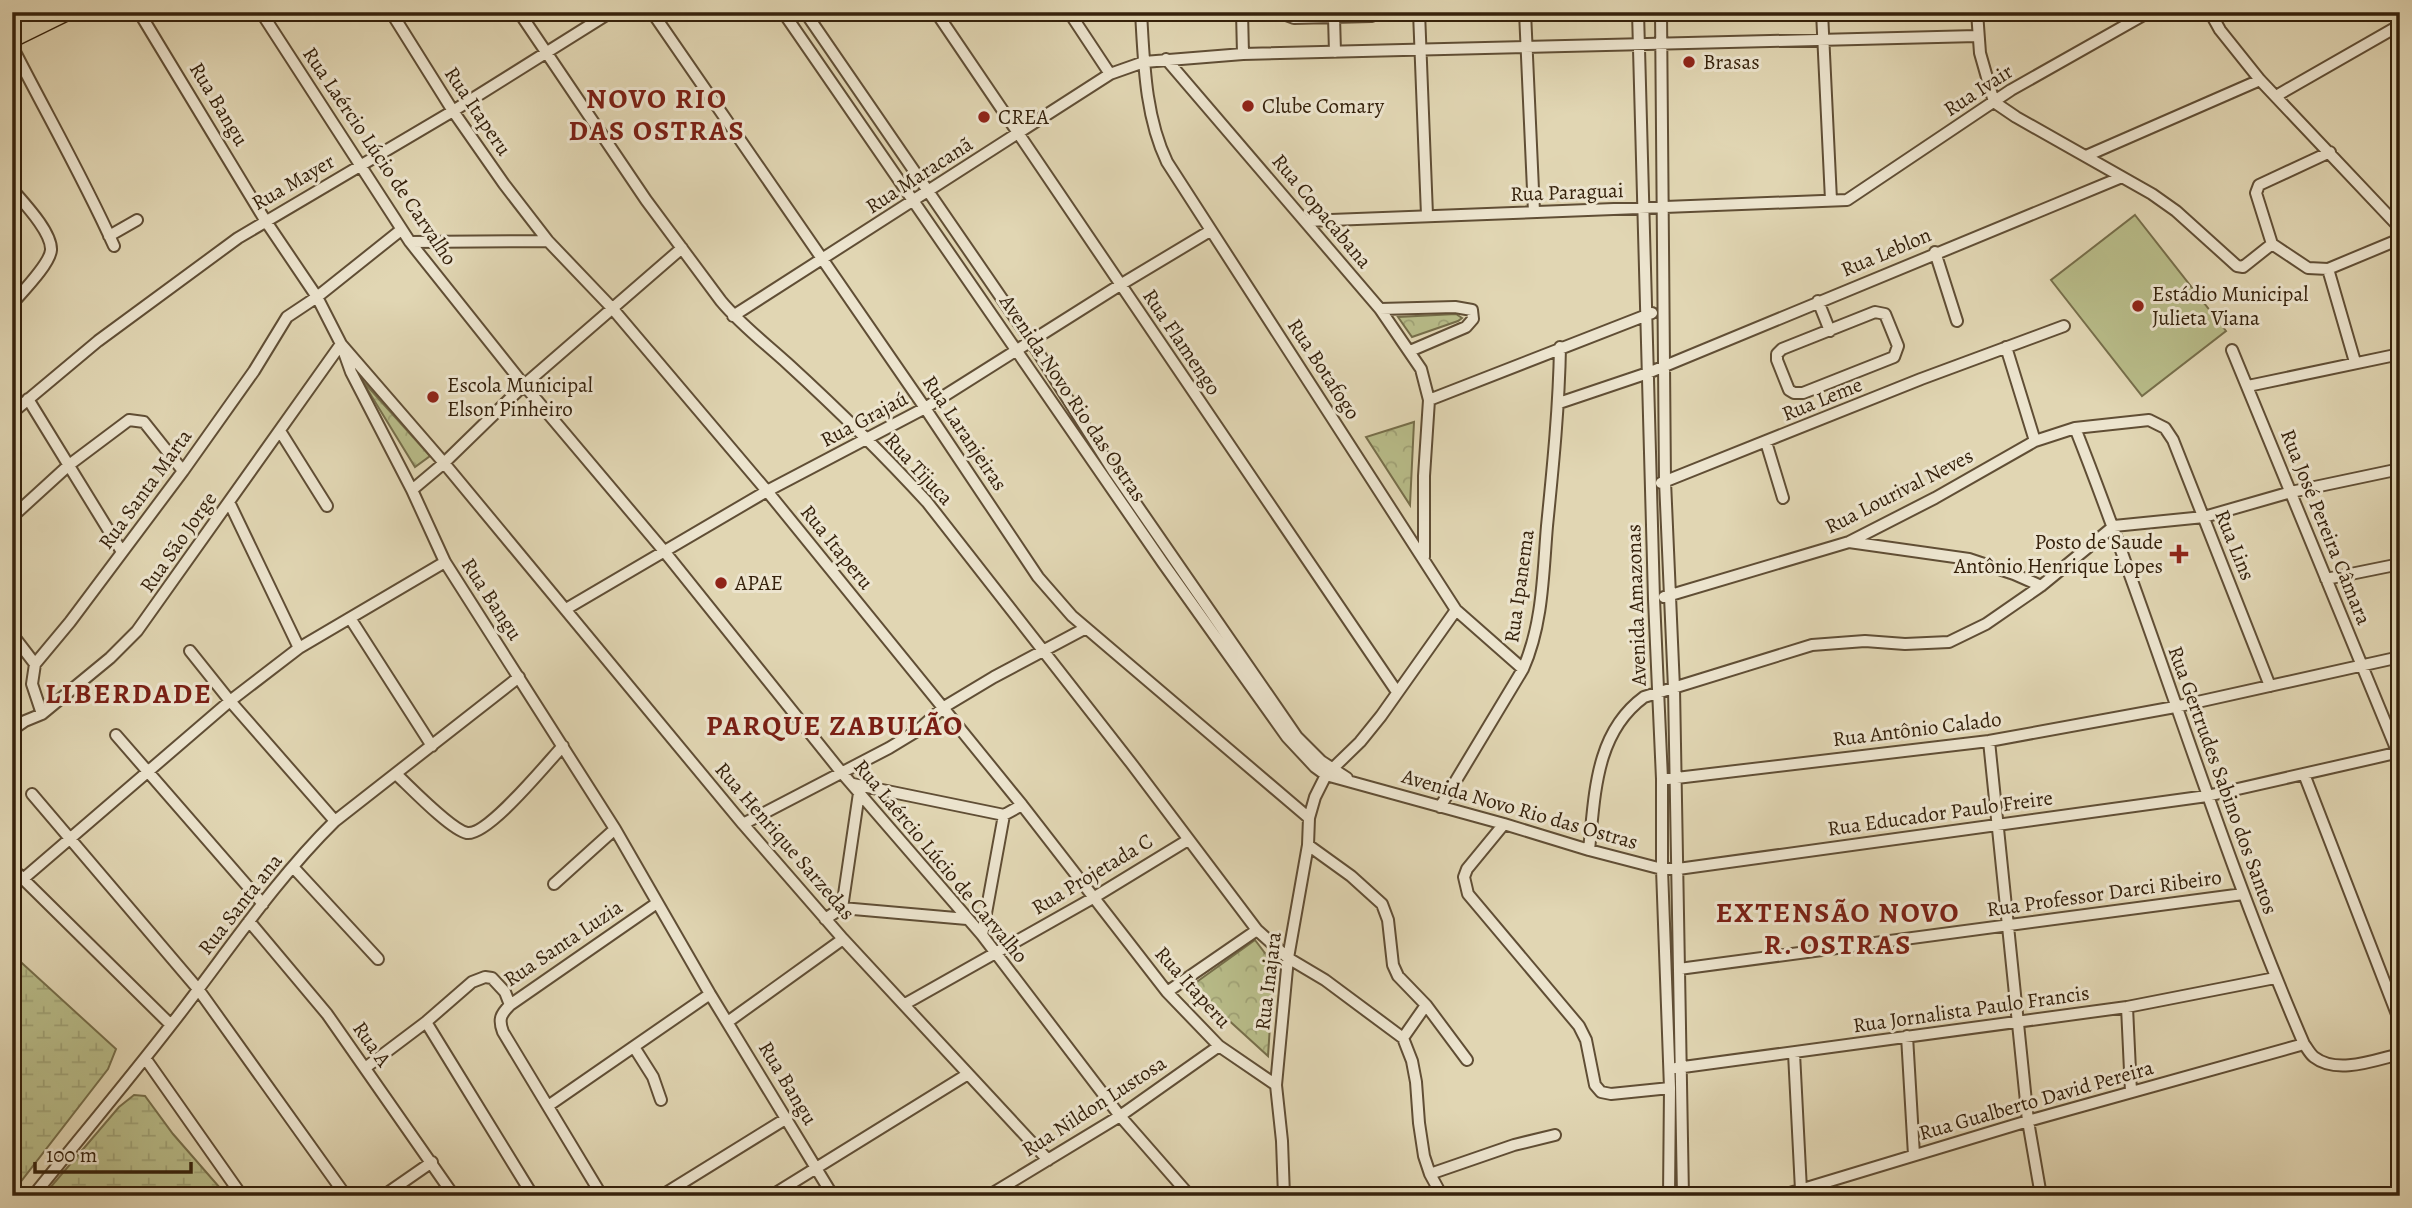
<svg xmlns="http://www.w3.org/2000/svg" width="2412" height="1208" font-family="Alegreya,serif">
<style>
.wetland{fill:url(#wetland-marsh);stroke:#766e4a;stroke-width:2}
.park{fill:url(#park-crowns);stroke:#766e4a;stroke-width:2}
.pitch{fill:#b8bc89;stroke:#766e4a;stroke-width:2}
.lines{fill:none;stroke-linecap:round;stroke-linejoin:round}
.minor-casing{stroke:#604e35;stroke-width:14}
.highway-casing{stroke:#35210b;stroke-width:19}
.minor{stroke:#ece4ce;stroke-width:10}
.highway{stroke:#e1d6b3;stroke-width:16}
.poi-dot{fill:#8f2418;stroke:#ece4ce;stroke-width:2.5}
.labels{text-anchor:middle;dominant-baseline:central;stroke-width:6;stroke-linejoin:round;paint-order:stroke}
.poi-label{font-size:21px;fill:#35210b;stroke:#ece4ce;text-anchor:start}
.street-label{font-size:21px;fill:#35210b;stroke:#ece4ce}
.district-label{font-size:28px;font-weight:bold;letter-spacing:2px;fill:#7a1f14;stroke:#ece4ce}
</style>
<defs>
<pattern id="wetland-marsh" width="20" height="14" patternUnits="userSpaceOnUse" patternTransform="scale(1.75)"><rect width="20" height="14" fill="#b8bc89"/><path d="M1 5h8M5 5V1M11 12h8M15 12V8" fill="none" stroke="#9fa175"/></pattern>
<pattern id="park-crowns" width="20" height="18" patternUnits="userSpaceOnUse" patternTransform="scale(1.75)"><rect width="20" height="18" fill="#b8bc89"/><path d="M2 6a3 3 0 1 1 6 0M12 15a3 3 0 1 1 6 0" fill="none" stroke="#9fa175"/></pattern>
</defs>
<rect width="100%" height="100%" fill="#e1d6b3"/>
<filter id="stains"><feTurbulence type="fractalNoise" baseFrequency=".00286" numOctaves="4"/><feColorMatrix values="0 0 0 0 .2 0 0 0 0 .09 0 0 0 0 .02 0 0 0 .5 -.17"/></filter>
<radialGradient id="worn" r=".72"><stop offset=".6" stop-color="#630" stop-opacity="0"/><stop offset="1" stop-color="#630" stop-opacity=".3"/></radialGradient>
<path class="wetland" d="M12 954 116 1049 108 1069 12 1193Z
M134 1095 145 1096 173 1134 227 1196H43L119 1107Z"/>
<path class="park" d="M1456 314 1462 318 1458 321 1412 337 1398 317Z
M361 379 430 456 415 467Z
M1414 422 1410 505 1366 437Z
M1255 940 1274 965 1268 1056 1191 986Z"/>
<path class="pitch" d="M2135 215 2226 331 2142 396 2051 280Z"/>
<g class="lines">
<g class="minor-casing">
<path id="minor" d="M139 12 265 220 317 297 341 344 351 372 412 490 445 562 615 829 710 994 833 1196
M261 12 410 242 524 385 664 551 842 773 982 935 1120 1116 1190 1196
M391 12 453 111 504 184 548 241 612 308 767 491 1022 805 1167 992 1219 1046 1276 1085
M519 12 646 200 721 301C741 325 765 343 788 364 836 408 883 454 927 502L1131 763 1257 930 1288 958 1325 980 1403 1038 1412 1061 1416 1082 1419 1123 1424 1156 1430 1174 1442 1196
M652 12 925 408 1038 577 1072 616 1309 818
M783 12 1163 563 1287 737 1315 767 1326 775 1504 824 1589 850 1662 869H1678L2207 796 2400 752
M805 12 1031 341 1114 472 1297 737 1321 761 1347 778
M936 12 1397 692
M1069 12 1110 74
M1141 12C1144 63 1145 116 1167 162L1456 610 1523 669
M1242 12 1243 54
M1278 12 1294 18 1371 16 1383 12
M1419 12 1427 215
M1525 12 1534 212
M1638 12 1654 599 1662 779V869L1670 1088 1669 1196
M1661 12 1665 481 1674 688 1683 1196
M1822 12 1831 200
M1977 12 1980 53 1994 102 2016 117 2152 194 2176 211 2237 266 2243 267 2272 244
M2210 12 2220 30 2260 80 2400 228
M1334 17 1335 52
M12 46C46 113 83 177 114 246
M1166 59 1380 309 1421 369 1429 400 1424 476V557
M2276 96 2400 25
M2330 152 2259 185 2256 193 2272 244 2308 268 2328 269 2355 362
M2086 156 2260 80
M12 189C23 202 52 232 51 250 50 264 22 292 12 304
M1305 221 1847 200 2011 90 2149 12
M109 236 137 220
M410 242 548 241
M1935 252 1957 321
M2328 269 2400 239
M1818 301 1830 331
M1380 309 1455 307 1472 310 1473 319 1466 327 1410 351
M1875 312 1885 314 1898 346 1894 357 1803 393H1794L1789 390 1777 360V354L1782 349Z
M733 316 1110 74 1144 62 1243 54 1977 36
M2006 347 2035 441
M2232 350 2400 758
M2248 386 2400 354
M28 399 122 552
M1429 400 1652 313
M1559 403 1648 373 2122 177
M12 413 98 341 238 238 453 111 611 12
M2075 428C2156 632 2217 843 2304 1044 2307 1048 2310 1054 2314 1057 2337 1075 2375 1060 2400 1054
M280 431 327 506
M1766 442 1783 498
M1661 483 1921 379 2064 326
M412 490 444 463 524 385 682 248
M229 502 299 648
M12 517 69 465 129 420 144 422 183 471
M1849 542 1969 559 2014 574 2041 586
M2326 579 2400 564
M1664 597 1849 542 1935 498 2035 441 2075 428 2149 420 2165 428 2173 440 2270 686
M566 609 767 491 925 408 1120 285 1210 231
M350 618 432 746
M12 634 35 664
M190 651 230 701 335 821
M42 714 32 684 35 664 70 622 183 471 254 371 287 317 317 297 401 230
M12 730 25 721 42 714 110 658 137 631 341 344 444 463 743 824 843 939 1048 1160
M116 735 263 904
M1989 741 2028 1121 2040 1190
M396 774C410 787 451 830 467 833 488 836 547 763 563 746
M2304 774 2400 1022
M1668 779 1989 741 2175 707 2400 657
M853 784 1004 815 1022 805
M32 794 198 989 346 1196
M1440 807 1523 669C1543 624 1543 573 1547 526 1553 466 1559 407 1560 347
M743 824 889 748 917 731 944 707 994 677 1086 628
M1504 824 1467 869 1464 877 1468 894 1579 1026 1586 1040 1595 1085 1601 1092 1611 1094 1670 1088
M1308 845 1351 876 1382 904 1388 920 1393 965 1398 976 1426 1005 1467 1060
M1589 850C1595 794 1595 733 1644 697L1812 645 1865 641 1905 644 1949 642 1986 624 2041 586 2114 526 2204 517 2291 492 2400 469
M293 867 378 959
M12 868 171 1025
M23 879 230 701 299 648 445 562
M554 884 615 829
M842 908 859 793
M825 919 842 908 967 919
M249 921 327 1014 454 1196
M982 935 1004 815
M1679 969 2243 894
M1167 992 1257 930
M905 1004 1093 898 1188 840
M510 1005C501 1014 498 1019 503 1032L602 1196
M2127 1007 2131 1092
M729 1021 843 939
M426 1022 533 1196
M1907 1036 1914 1155
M1403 1038 1426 1005
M634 1047 653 1077 661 1100
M1794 1053 1801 1190 1804 1196
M145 1058 242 1196
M365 1068 426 1022 472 982 485 977 492 978 505 992 510 1005 657 903
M1676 1068 2127 1007 2275 978
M548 1106 710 994
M1430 1174 1514 1145 1555 1135
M33 1196C79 1139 126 1083 171 1025 225 956 273 882 335 821L519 677
M383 1196 432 1162
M661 1196 787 1118
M771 1196 968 1074
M988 1196 1120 1116 1219 1046
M1284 1196 1282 1141 1276 1085 1288 958 1308 845 1309 818 1315 797 1326 775 1360 742 1381 716 1456 610
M1780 1196 2028 1121 2304 1044
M2025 1196 2040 1190 2041 1196"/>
</g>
<g class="highway-casing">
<path id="highway" d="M12 25 38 12
M12 39 67 12"/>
</g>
<use href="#minor" class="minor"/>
<use href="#highway" class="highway"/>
</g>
<g class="poi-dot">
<circle cx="1689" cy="62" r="7"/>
<circle cx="1248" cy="106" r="7"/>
<circle cx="984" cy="117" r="7"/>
<circle cx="2138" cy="306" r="7"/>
<circle cx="433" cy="397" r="7"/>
<path d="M2175.5 543.5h7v7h7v7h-7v7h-7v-7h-7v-7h7z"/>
<circle cx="721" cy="583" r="7"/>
</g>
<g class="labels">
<g class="poi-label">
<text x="1703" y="62">Brasas</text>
<text x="1262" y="106">Clube Comary</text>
<text x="998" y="117">CREA</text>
<text x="2152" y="294">Estádio Municipal<tspan x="2152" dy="24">Julieta Viana</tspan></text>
<text x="447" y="385">Escola Municipal<tspan x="447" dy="24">Elson Pinheiro</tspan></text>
<text x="2163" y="542" text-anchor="end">Posto de Saude<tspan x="2163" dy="24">Antônio Henrique Lopes</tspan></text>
<text x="735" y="583">APAE</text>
</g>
<g class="street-label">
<text transform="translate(1978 90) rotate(-33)">Rua Ivair</text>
<text transform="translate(219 104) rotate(59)">Rua Bangu</text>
<text transform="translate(478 111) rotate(56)">Rua Itaperu</text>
<text transform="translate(380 156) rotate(56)">Rua Laércio Lúcio de Carvalho</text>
<text transform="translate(919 175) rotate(-33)">Rua Maracanã</text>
<text transform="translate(293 182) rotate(-30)">Rua Mayer</text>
<text transform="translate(1567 192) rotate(-2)">Rua Paraguai</text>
<text transform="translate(1322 211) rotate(50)">Rua Copacabana</text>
<text transform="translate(1886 252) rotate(-23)">Rua Leblon</text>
<text transform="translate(1182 342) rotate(56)">Rua Flamengo</text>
<text transform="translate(1324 369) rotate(57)">Rua Botafogo</text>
<text transform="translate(1073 398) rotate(56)">Avenida Novo Rio das Ostras</text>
<text transform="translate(1822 399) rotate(-22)">Rua Leme</text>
<text transform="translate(864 419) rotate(-28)">Rua Grajaú</text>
<text transform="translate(965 433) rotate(56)">Rua Laranjeiras</text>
<text transform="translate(919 469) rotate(47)">Rua Tijuca</text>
<text transform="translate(145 489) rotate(-54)">Rua Santa Marta</text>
<text transform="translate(1899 491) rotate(-27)">Rua Lourival Neves</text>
<text transform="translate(2326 527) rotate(68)">Rua José Pereira Câmara</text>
<text transform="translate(178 542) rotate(-55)">Rua São Jorge</text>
<text transform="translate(2235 545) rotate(68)">Rua Lins</text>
<text transform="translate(837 547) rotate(51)">Rua Itaperu</text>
<text transform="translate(1519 586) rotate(-82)">Rua Ipanema</text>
<text transform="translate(492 599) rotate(57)">Rua Bangu</text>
<text transform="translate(1636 605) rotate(-92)">Avenida Amazonas</text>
<text transform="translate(1917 729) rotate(-7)">Rua Antônio Calado</text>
<text transform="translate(2223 780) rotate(70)">Rua Gertrudes Sabino dos Santos</text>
<text transform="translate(1520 809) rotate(16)">Avenida Novo Rio das Ostras</text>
<text transform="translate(1940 813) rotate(-8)">Rua Educador Paulo Freire</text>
<text transform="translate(785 841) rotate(49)">Rua Henrique Sarzedas</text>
<text transform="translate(941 861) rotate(50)">Rua Laércio Lúcio de Carvalho</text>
<text transform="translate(1092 874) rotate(-31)">Rua Projetada C</text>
<text transform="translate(2104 893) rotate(-8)">Rua Professor Darci Ribeiro</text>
<text transform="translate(240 904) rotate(-52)">Rua Santa ana</text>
<text transform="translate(563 943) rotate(-34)">Rua Santa Luzia</text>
<text transform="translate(1268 981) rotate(-83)">Rua Inajara</text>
<text transform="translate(1193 987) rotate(48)">Rua Itaperu</text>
<text transform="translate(1971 1009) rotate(-8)">Rua Jornalista Paulo Francis</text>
<text transform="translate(372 1044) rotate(55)">Rua A</text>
<text transform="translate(788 1083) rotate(59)">Rua Bangu</text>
<text transform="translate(2036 1100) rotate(-16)">Rua Gualberto David Pereira</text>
<text transform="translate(1094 1106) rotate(-33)">Rua Nildon Lustosa</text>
</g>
<g class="district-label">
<text x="657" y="99">NOVO RIO<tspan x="657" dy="32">DAS OSTRAS</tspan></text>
<text x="129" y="694">LIBERDADE</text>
<text x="835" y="726">PARQUE ZABULÃO</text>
<text x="1838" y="913">EXTENSÃO NOVO<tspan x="1838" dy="32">R. OSTRAS</tspan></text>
</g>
</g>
<rect width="2412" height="1208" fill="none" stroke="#e1d6b3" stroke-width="42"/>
<rect x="14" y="14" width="2384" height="1180" fill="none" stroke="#35210b" stroke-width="3.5"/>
<rect x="21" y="21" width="2370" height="1166" fill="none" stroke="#35210b" stroke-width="2"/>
<path d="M35 1162v10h156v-10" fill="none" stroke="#35210b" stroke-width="3.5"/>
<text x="46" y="1162" font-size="21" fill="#35210b" stroke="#ece4ce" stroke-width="5" paint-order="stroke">100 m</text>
<rect width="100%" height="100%" filter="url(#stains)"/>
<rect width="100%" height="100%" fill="url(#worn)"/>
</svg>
